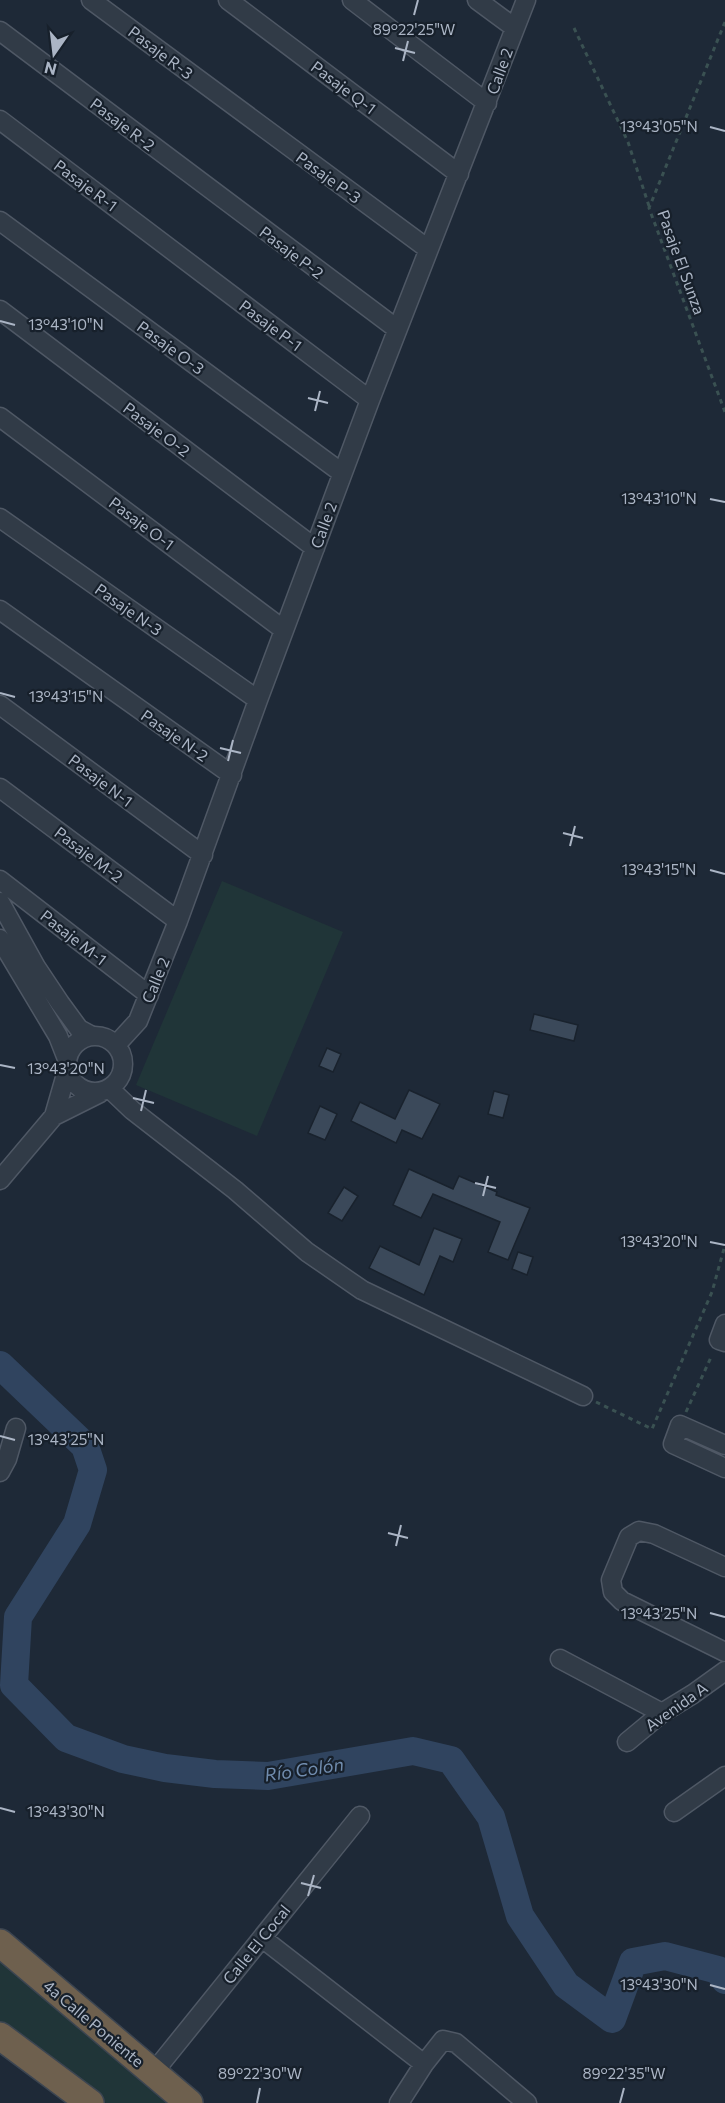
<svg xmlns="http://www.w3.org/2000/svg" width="725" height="2103" font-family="Commissioner,sans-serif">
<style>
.green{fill:#203538}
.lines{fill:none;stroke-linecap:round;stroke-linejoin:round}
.river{stroke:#30445f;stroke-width:28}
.building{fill:#3b495a;stroke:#19222d;stroke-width:1.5}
.minor-casing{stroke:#4f5865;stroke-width:21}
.highway-casing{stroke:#3c4551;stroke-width:30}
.path{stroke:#3a5152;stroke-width:3;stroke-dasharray:4.5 4.5;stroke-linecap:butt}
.minor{stroke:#313b47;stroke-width:18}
.highway{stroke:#6e604e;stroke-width:27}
.ticks{fill:none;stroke:#abb5c5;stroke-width:2}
.labels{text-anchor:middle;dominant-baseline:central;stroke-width:4.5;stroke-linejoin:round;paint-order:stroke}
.street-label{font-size:16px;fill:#abb5c5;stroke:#17202b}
.water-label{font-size:18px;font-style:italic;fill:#718daf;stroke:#17202b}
.ticks-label{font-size:15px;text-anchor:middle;fill:#abb5c5;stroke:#17202b;stroke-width:4.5;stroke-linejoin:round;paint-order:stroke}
</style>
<rect width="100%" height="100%" fill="#1e2937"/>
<path class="green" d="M222 881 343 932 257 1136 136 1085Z
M0 1961 166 2103H106L0 2024Z"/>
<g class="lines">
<path class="river" d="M0 1365 85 1446 93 1470 77 1524 18 1617 14 1685 66 1738 123 1759 165 1768 215 1774 268 1776 413 1751 451 1760 491 1817 520 1916 566 1985 612 2019 633 1962 665 1956 718 1970 725 1980"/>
</g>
<path class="building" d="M534 1014 578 1025 574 1041 530 1030Z
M327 1048 341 1054 333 1072 319 1066Z
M409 1090 440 1104 422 1139 402 1130 396 1143 351 1121 360 1102 395 1119Z
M494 1091 509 1095 503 1118 488 1114Z
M320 1106 337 1114 325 1140 308 1133Z
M409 1169 453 1189 459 1176 497 1192 496 1195 530 1208 508 1260 488 1252 500 1222 433 1194 421 1218 393 1205Z
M344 1187 358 1196 342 1221 328 1213Z
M434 1228 462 1239 453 1262 440 1256 424 1295 369 1268 380 1246 419 1265Z
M518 1252 533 1257 527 1275 512 1269Z"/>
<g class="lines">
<g class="minor-casing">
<path id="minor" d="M91 0 428 249
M228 0 459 174
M352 0 487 103
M477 0 515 28
M0 31 397 329
M0 120 370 400
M0 221 342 473
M0 310 315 548
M0 417 284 630
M0 518 258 700
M0 610 232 775
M0 705 203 855
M0 788 178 921
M0 880 149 995
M0 902 36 967 60 1003 79 1029 92 1036
M0 939 58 1036 67 1059
M67 1064a28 28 0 1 1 56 0a28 28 0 1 1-56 0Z
M116 1045 138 1021 178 921 258 700 370 400 526 0
M110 1089 132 1110 235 1190 307 1252 362 1290 583 1396
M54 1116 67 1071
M0 1180 54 1116 100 1093
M725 1324 719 1340 725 1342
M725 1445 680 1425 673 1444 725 1468
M0 1472 7 1459 16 1428
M725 1567 654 1534 639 1531 629 1537 611 1580 613 1592 622 1601 725 1652
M560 1659 662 1713
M627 1742 662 1713 693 1694 725 1671
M674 1812 725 1776
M262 1938 424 2064
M153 2073 360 1816
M399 2103 424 2064 443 2040 456 2043 527 2103"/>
</g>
<g class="highway-casing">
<path id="highway" d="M0 1943 189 2103
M0 2036 90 2103"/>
</g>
<path class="path" d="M725 22 649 208 725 412
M574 28 628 142 649 206
M596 1402 652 1429 712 1292 725 1245
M686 1412 712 1355"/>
<use href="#minor" class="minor"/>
<use href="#highway" class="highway"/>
</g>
<path class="ticks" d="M414 15 418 0M395 48 415 53M403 61 408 41M710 127 725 131M0 321 15 325M308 398 328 403M315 411 320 391M710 499 725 502M0 693 15 697M220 748 241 753M228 761 233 740M563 833 583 838M570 846 575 826M710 870 725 874M0 1065 15 1068M133 1098 154 1103M141 1111 146 1090M475 1183 496 1188M483 1196 488 1176M710 1242 725 1245M0 1436 15 1440M388 1533 408 1538M396 1546 401 1525M710 1613 725 1617M0 1808 15 1812M301 1883 321 1888M308 1896 314 1875M710 1985 725 1989M257 2103 260 2088M620 2103 624 2088"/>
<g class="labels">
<g class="street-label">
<text transform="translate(161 52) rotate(37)">Pasaje R-3</text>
<text transform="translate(499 71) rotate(-70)">Calle 2</text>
<text transform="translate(344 87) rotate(37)">Pasaje Q-1</text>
<text transform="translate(123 124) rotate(37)">Pasaje R-2</text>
<text transform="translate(329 177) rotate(36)">Pasaje P-3</text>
<text transform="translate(86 185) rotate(37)">Pasaje R-1</text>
<text transform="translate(292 252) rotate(37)">Pasaje P-2</text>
<text transform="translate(682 262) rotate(70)">Pasaje El Sunza</text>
<text transform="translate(271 325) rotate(37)">Pasaje P-1</text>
<text transform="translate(171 347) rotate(36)">Pasaje O-3</text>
<text transform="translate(157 429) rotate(37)">Pasaje O-2</text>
<text transform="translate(142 523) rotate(37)">Pasaje O-1</text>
<text transform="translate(323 525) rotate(-70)">Calle 2</text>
<text transform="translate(129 609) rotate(35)">Pasaje N-3</text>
<text transform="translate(175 735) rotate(35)">Pasaje N-2</text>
<text transform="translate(101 780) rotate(37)">Pasaje N-1</text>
<text transform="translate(89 854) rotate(37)">Pasaje M-2</text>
<text transform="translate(74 937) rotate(38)">Pasaje M-1</text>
<text transform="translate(155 980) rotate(-68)">Calle 2</text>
<text transform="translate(676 1706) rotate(-35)">Avenida A</text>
<text transform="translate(256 1944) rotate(-51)">Calle El Cocal</text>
<text transform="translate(94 2023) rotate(40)">4a Calle Poniente</text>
</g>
<g class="water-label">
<text transform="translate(304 1769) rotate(-8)">Río Colón</text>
</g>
</g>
<g class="ticks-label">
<text x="414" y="35">89°22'25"W</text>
<text x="659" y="132">13°43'05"N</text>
<text x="66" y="330">13°43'10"N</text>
<text x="659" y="504">13°43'10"N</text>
<text x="66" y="702">13°43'15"N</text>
<text x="659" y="875">13°43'15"N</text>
<text x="66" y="1074">13°43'20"N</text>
<text x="659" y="1247">13°43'20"N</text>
<text x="66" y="1445">13°43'25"N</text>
<text x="659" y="1619">13°43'25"N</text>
<text x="66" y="1817">13°43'30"N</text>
<text x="659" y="1990">13°43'30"N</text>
<text x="260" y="2079">89°22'30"W</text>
<text x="624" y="2079">89°22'35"W</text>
</g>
<g transform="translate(54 54) rotate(194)" stroke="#17202b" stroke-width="4.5" paint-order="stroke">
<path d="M0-4.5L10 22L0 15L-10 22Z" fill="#abb5c5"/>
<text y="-9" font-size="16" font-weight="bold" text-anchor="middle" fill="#abb5c5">N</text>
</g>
</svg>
